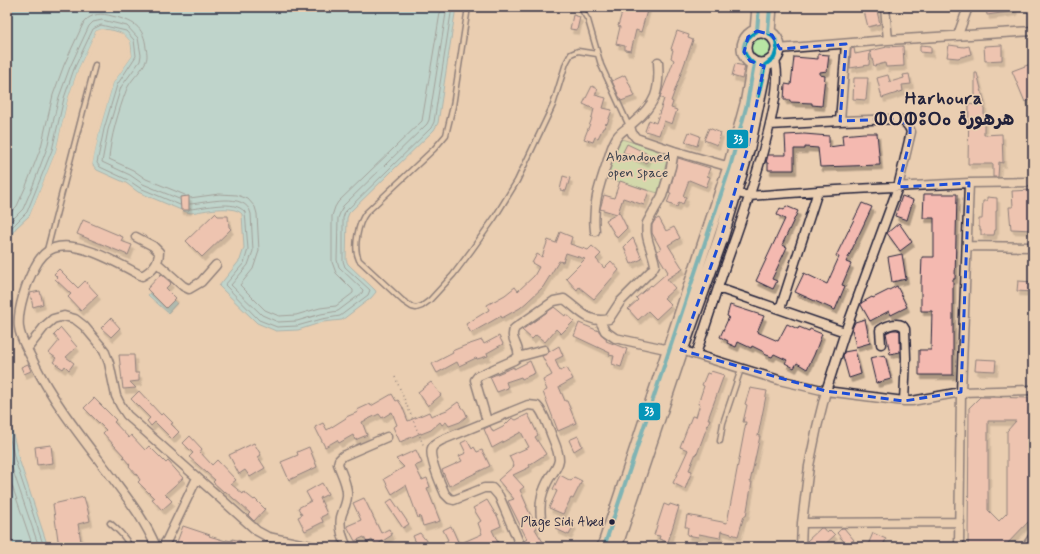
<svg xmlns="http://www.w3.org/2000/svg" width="1040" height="554" font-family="Mynerve,'Playpen Sans Arabic','Noto Sans Tifinagh',sans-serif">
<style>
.green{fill:#b8e5a4;stroke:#6d8470}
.water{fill:#8ddceb;stroke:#6292a5}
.pier{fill:#eaceb1}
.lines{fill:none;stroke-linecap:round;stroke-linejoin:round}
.shore{stroke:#4d6c81;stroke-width:1}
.building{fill:#f4b9b0;stroke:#22223b;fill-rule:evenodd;filter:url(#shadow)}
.service-casing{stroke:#22223b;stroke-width:7}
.minor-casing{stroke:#22223b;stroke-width:11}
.primary-casing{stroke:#22223b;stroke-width:16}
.path{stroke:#22223b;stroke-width:1.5;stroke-dasharray:1 3;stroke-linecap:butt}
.service{stroke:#eaceb1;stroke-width:4}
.minor{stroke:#eaceb1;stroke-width:8}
.primary{stroke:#eaceb1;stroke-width:13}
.bus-1-casing{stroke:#eaceb1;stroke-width:7}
.bus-1{stroke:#0595b8;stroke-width:4}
.marked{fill:none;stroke:#1d4ed8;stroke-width:3;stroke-dasharray:8 5;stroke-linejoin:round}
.bus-dot{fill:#22223b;stroke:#eaceb1;stroke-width:1.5}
.labels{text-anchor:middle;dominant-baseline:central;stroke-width:3.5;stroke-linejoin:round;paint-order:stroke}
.bus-label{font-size:13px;fill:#22223b;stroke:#eaceb1;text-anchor:end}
.park-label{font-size:14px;fill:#383f4b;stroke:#eaceb1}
.district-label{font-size:18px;font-weight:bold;letter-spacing:1px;fill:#22223b;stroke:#eaceb1}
.line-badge{stroke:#eaceb1;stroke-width:1.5}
.badge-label{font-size:11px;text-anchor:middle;font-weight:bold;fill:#fff}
</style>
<defs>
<filter id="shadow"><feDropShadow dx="2.5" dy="4.5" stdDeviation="0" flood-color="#0004"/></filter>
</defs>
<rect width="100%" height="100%" fill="#eaceb1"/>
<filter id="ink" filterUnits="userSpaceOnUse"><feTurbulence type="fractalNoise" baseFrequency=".025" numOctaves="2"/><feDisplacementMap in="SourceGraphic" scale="8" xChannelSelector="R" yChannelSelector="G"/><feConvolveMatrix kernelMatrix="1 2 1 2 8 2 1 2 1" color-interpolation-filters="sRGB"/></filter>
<g filter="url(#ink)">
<path class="green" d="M748 49a12 12 0 1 1 24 0a12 12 0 1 1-24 0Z
M618 138 669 153 658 193 606 178Z"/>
<path class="water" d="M7 7H456L438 123 434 130 349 213 347 218 346 260 348 264 375 290 376 292 371 298 342 320 323 322 298 330 276 331 257 323 219 286 240 260 244 248 242 214C233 204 203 211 191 213L186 212 138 192 126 183 97 170 92 164 100 128 113 83 132 56C131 51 132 44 129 40 123 31 106 27 96 31L78 70 68 99 56 151 30 215 16 228 7 241Z
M157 285 177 303 168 313 148 295Z
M7 410 19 459 48 547H7Z"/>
<path class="pier" d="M102 29 123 34 130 41 132 56 113 83 100 128 92 166 90 163 98 128 111 82 130 56 128 42 122 36 102 31 98 32 80 71 70 100 58 152 31 217 30 215 56 151 68 99 78 70 96 31Z"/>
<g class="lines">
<path class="shore" d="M190 198 219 194 237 195 248 199 255 207 257 214 259 251 253 269 240 285 265 310 279 316 296 315 320 308 336 306 353 293V290L336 273 332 262V216L335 207 338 202 422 121 441 7
M190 204C206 203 246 191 251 214L253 251 248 265 231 285 262 315 278 322 297 321 321 314 338 311 362 293 363 290 339 267 337 260 338 218 343 206 427 124 429 120 447 7
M190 209C205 208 234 199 245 212L248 249 244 263 225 285 259 320 277 327 297 326 322 319 340 316 368 295 370 290 345 267 343 261V218L345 212 431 128 434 122 452 7
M7 216 17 206 26 186 41 147 53 95 64 65 84 22C92 13 102 13 112 16 133 21 144 26 146 48 147 53 148 58 145 63 140 73 130 80 126 91 119 110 110 139 109 159L133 170 146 179 185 195
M7 225 23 209 32 188 47 148 59 97 70 67 89 26 93 22 102 20 127 26 138 38 141 55 140 61 121 87 108 130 102 162 130 175 143 184 179 199
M7 234 13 226 27 212 52 150 64 98 74 69 93 29 101 25 126 31 134 40 136 56 117 85 104 129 97 163 100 167 128 180 140 188 180 205
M7 427 15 460 44 547
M7 448 10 462 39 547
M7 471 33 547"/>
</g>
<path class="building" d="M629 7H648L641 32 636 30 631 51 625 50V46L616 44 620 27 618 26 623 9 628 10Z
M863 7H876L880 24 868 27Z
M986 7H1014L1015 11 987 15Z
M573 15 580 17 577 30 570 29Z
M677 31 689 35 688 38 693 40 671 101 673 102 671 108 677 110 672 124 664 121 659 135 645 131 649 120 656 123 664 99 660 97 674 60 671 58 673 50 671 49Z
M920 45 931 46V53L920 52Z
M949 45 964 47 969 46 971 54 958 58 947 57Z
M1002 45V60L985 61 984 46Z
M903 46 904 66 886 67 885 63 874 66 870 51 887 47Z
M854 48 855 54 870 51 869 65 850 68 851 49Z
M818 54 829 55 827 71 820 72V75L825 76 822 106 812 105V103L790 102V100H784L785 84 791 85 794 57 818 59Z
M1033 63V99L1025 102 1012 71Z
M735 64 745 66 742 79 732 76Z
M975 73H977L984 101V135L1002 134 1003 163 999 162 998 177H993V164H968L969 104 975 105Z
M909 74 911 84 902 85 903 91 882 98 877 78 888 75 890 82 904 78 903 75Z
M625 75 635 96 621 101 612 81Z
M854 78H868L866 100 853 99Z
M592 86 598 89 595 95 606 98 603 108 612 110 607 124 606 123 604 128H603L598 138 595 137 593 142 584 139 591 121 594 109 583 104Z
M709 128 721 133 717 145 704 140Z
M689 132 700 136 697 146 685 142Z
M864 133H877L880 165 820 167 818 148 805 147V149H794V170H768V163H766L768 155H786L785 135 804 134 829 136V147L843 145 842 135Z
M627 144 650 155 646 163 623 152Z
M678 158 710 168 707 176 710 177 706 187 689 180 683 196 686 197 683 204 679 202 677 207 667 203 671 193H669Z
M563 176 570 178 566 191 560 190Z
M620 181 649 191 644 205 623 198 618 213 619 212 627 228 617 238 606 220 617 214 600 209 604 195 614 198Z
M1032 190V192H1033V230L1011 229 1009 207H1013L1012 191Z
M924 194H957L955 279H953V375H919V350H931L932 311H921V283L922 257H934V218H923Z
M189 196V210H181L180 197Z
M902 196 913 200 907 220 895 216Z
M987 197 997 198V211H996V230H995L994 235H981V230H980V227H979V219H982L983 201H987Z
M862 203 872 207 846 262 851 264 842 285 845 286 835 310 795 292 804 273 827 284 839 257 836 256Z
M786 206 798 211 782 245 787 247 772 279 777 281 773 289 756 281 785 219 777 215 780 208 784 210Z
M215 213 218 216H228L229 227 231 229 202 257 186 241Z
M659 218 666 231 674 227 680 238 668 245 683 269 667 279 675 288 664 298 671 305 656 319 648 311 638 320 628 309 638 300 636 298 651 285 652 286 668 272 659 257 657 251 661 249 652 233V225L655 220Z
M83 220 123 237 121 241 132 245 128 255 77 234Z
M899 223 912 242 900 251 887 233Z
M560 232 572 237 570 244 588 250 592 246 601 254 596 259 604 268 611 261 619 270 594 299 579 287 577 290 566 278 585 259 566 253 563 262 559 261 543 287 527 302 520 308 502 318 501 316 471 333 466 324 489 310 487 305 505 295 515 287 518 291 534 276 539 267 532 263 537 254 542 257 548 240 556 243Z
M633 238 642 259 631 264 624 247Z
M902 254 906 279 892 282 888 257Z
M59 269 78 288 85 281 98 295 81 311 68 297 71 294 55 279 57 277 54 274Z
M161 274 171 283 166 288 176 298 166 308 147 289Z
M1018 281 1033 282V292L1017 291Z
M897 286 907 307 891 315 889 311 870 321 861 305V303L872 297 873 298Z
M40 291 43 304 33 307 30 293Z
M730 305 764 316 757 332 778 341 787 324 798 329 799 327 809 331 810 329 822 334 814 355 807 369 797 363 794 368 785 363 787 360 774 354 772 357 764 354V352L752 346 751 348 738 342 736 347 727 343 728 341 720 337 729 317 727 316Z
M554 307 565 316 566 314 574 321 561 334 556 329 545 342 536 335 532 339 522 330Z
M111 318 120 328 111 337 101 328Z
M865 319 870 343 856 347 852 329 855 322Z
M579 323 599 331 602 335 607 339 606 341 627 349 621 367 612 364 614 356 609 355 610 353 574 336Z
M61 328 77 347 66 357 74 363 69 370 65 366 63 369 53 362 56 358 49 353 59 341 54 335Z
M892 330H897L900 331V352L890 354 886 333Z
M499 336 503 344 487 353 488 356 477 359 476 358 459 366 457 362 437 373 432 364 453 353 452 351 464 346 482 340 484 344Z
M559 346 563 356 555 360 560 371 567 368 573 379 559 387 565 401H567L576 423 558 431 543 392 547 390 543 380 552 375 542 356Z
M855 350 861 374 849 378 843 356 844 352Z
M119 355H134L135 373H139V381L130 382 136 388 123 389Z
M885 355 891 379 876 383 870 358Z
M976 359 996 360 995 371 975 370Z
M530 361 535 373 522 379 521 377 506 382 508 388 497 392 490 377 514 367V369Z
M28 364 31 371 24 374 21 367Z
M711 371 724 375 708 419H710L697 454 696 453 689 470 692 471 685 489 673 483 688 450 680 447 692 416 696 417 700 404H698L704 386 702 385 707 373 710 374Z
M431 382 441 395 428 406 418 392Z
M750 388 767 391 758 436H760L750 482H752L746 516H744L738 536 721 531 720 538 699 534 698 537 687 535 688 527H685L687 515 727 523 746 422H743L747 405 745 404Z
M139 391 161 415 163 413 173 423 171 424 179 432 172 439 155 422 151 426 147 421 150 418 131 399Z
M392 394 396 401 398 400 402 406 408 421 429 412 431 416 447 410 458 402 465 411 467 416 460 422 449 426 446 422 442 425 440 422 431 430 421 434V433L400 442 393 427 397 425 392 412 382 418 379 414 362 422 367 435 355 440 353 435 339 443 337 440 325 447 315 427 323 423 327 430 346 418V417L358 412 357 410 370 404 371 406Z
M980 397 1029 398V406L1030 407V520L1004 547H968L969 408ZM988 421H1016L1007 431V513L999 521 988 510Z
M94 398 116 420 114 422 129 438 131 435 145 450 149 446 166 463 168 461 183 478 165 494 172 501 162 510 152 499 154 498 138 482 140 480 137 475 129 466 130 465 123 457 124 456 103 433 106 430 84 408Z
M528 414 538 435 535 437 546 454 529 465 530 467 513 475 524 487 520 490 527 506H526L537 528 535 529 546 547H528L524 541 527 539 508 501 514 499 498 480 514 466 509 456 529 447 521 432 492 448 484 429 490 426 493 432 503 427 512 418 516 420Z
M190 436 202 449 200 452 212 465 217 460 236 480 231 484 243 494 244 492 254 500 255 499 265 509 254 521 248 515 250 513 225 491 224 492 213 482 215 480 189 457 193 453 183 443Z
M578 436 582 446 574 451 569 440Z
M467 440 472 449 474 447 477 452 482 450 490 466 449 486 442 470 462 461 459 456 466 453 461 443Z
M254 443 261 455 258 457 265 468 250 477 245 470 239 474 229 455Z
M51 445 53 463 37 465 35 447Z
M309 447 317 467 289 480 281 462 298 455 297 452Z
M416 450 422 463 415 466 422 480 427 478 430 487 427 488 440 521 423 526 420 516 418 518 406 485 392 494 384 479 404 467 396 459Z
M560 475 571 481 574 477 582 481 573 499 571 498 563 514 549 508 557 491 553 489Z
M322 483 328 494 320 498 327 514 321 517 323 522 305 531 298 517 302 515 298 508 311 501 306 492Z
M84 497 88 511 90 521 78 524 82 547H59L53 504Z
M364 498 381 533 389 529 392 535 375 546 372 540 367 543 364 537 355 541 347 526 361 520 353 503Z
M392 499 409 524 403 528 386 503Z
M487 500 496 515H497L501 526 492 530 499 545 495 547H437L448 540 443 530 451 526 459 544 482 534 478 523 481 521 473 508Z
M664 504 669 506 670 504 679 507 668 542 659 539 660 536 654 535Z
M561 519 574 525 569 535 556 529Z
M183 526 210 535 209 536 226 541V540L232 541V539L241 541 240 543 246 544V547H193L177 542Z
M821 528H823L827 533 830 530 835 535 822 547H812L807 541Z
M842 528H844L854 540 847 545 837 533Z
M420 533 431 547H418L413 536Z
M873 533 886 539 882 547H867Z"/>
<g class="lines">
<g class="service-casing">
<path id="service" d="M468 7 453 106 446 135 434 149 366 213C358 223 353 248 359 260L403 301 412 307 416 308 422 306 430 300 453 275 471 251 495 217 517 181 553 105 566 63 571 54 578 51 597 54
M580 7 588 20 601 65 629 126
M47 250 95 65
M720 441 723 423 741 369
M110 523C118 530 126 537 130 547"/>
</g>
<g class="minor-casing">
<path id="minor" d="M885 7 888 40
M958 35 968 7
M778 49 888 40 1033 31
M770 125 840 121
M630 126 632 133 636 138 674 151 730 167
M969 183 1033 182
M595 231C592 207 599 186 607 163 610 154 612 144 617 137 621 131 628 128 633 123 656 104 660 91 658 62
M136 237 153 246 159 252C159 263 151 271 142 276 121 265 78 239 54 248 46 251 39 259 35 267 27 281 17 310 19 327 20 339 28 350 33 361 53 402 83 439 111 476 128 499 145 520 156 547
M967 246 1033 247
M157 263 183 286 189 289 201 282 216 265
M718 288 845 332
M780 309 818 191
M600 321 605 331 615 338 670 350
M881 344 880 330C887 325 901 320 905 329L906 358 904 401
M27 349 45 326 53 319 64 316 75 319 84 326 104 350 109 363 116 396 121 406 127 415 257 531 268 537 315 547
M681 350 779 380 826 391 904 401H912L961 392 969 183 818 191 749 196 734 192
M696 354C706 325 715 296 725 267 738 230 790 90 774 59
M518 357 544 350
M487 421 475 380 478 376 514 360 518 357C521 346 508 339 515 328L554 301 564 299C580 310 587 324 609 319L620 302 652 270 655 265C653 251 644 238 647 223L662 196 671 167 674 151
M802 523 960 522
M162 547 167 540 197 478
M347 547C342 537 339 528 341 517 343 509 348 502 347 493 347 483 341 473 338 464L339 460 343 456 387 437
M521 547 499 496 492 488H484L454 500 450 499 445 494C441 485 428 456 432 448 434 444 438 442 442 440L528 405 537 406C544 413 546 422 550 431 553 440 559 450 559 460 558 467 554 472 550 477 542 491 539 502 541 518
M801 547 802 523 809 466 817 427 826 391 845 332 898 187 911 132C909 125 905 122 898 119L840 121 846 44
M959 547 961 392 1033 390
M1026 547 1033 537"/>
</g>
<g class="primary-casing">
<path id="primary" d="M744 48a17 17 0 1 1 34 0a17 17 0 1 1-34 0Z
M757 31 759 7
M768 32 770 7
M604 547 730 167 747 104 754 64
M615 547 681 350 721 238 748 147 765 65"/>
</g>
<path class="path" d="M395 377 423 444 425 446"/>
<use href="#service" class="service"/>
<use href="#minor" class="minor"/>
<use href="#primary" class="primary"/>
<g class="bus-1-casing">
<path id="bus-1" d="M758 96 765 65 774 58 777 49 776 40 768 32 770 7
M604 547 730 167 747 104 754 64C739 53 741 40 757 31L759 7"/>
</g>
<use href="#bus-1" class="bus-1"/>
</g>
</g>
<path d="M0 0H1040V554H0ZM757 31 772 35 780 49 846 44 840 121 898 119 910 126V140L898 187 969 183 961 392 904 401 826 391 681 350 721 238 748 147 764 66 750 61 744 52 748 37Z" fill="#eaceb1" fill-opacity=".55" fill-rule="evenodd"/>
<path class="marked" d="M757 31 772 35 780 49 846 44 840 121 898 119 910 126V140L898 187 969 183 961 392 904 401 826 391 681 350 721 238 748 147 764 66 750 61 744 52 748 37Z"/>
<circle class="bus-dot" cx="612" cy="522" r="3.5"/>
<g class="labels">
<g class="bus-label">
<text x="604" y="522">Plage Sidi Abed</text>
</g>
<g class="park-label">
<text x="638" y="157">Abandoned<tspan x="638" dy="16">open space</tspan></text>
</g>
<g class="district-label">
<text x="944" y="99">Harhoura<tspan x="944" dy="21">ⵀⵔⵀⵓⵔⴰ هرهورة</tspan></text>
</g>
</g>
<g class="line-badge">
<rect x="726" y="129" width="23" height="20" rx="4" fill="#0595b8"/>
<rect x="638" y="402" width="23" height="19" rx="4" fill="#0595b8"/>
</g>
<g class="badge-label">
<text x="738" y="143">33</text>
<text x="649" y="415">33</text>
</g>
<rect width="1040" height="554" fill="none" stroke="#eaceb1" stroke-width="24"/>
<rect x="12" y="12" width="1016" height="530" fill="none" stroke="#22223b" stroke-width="1.5" filter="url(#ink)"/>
</svg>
